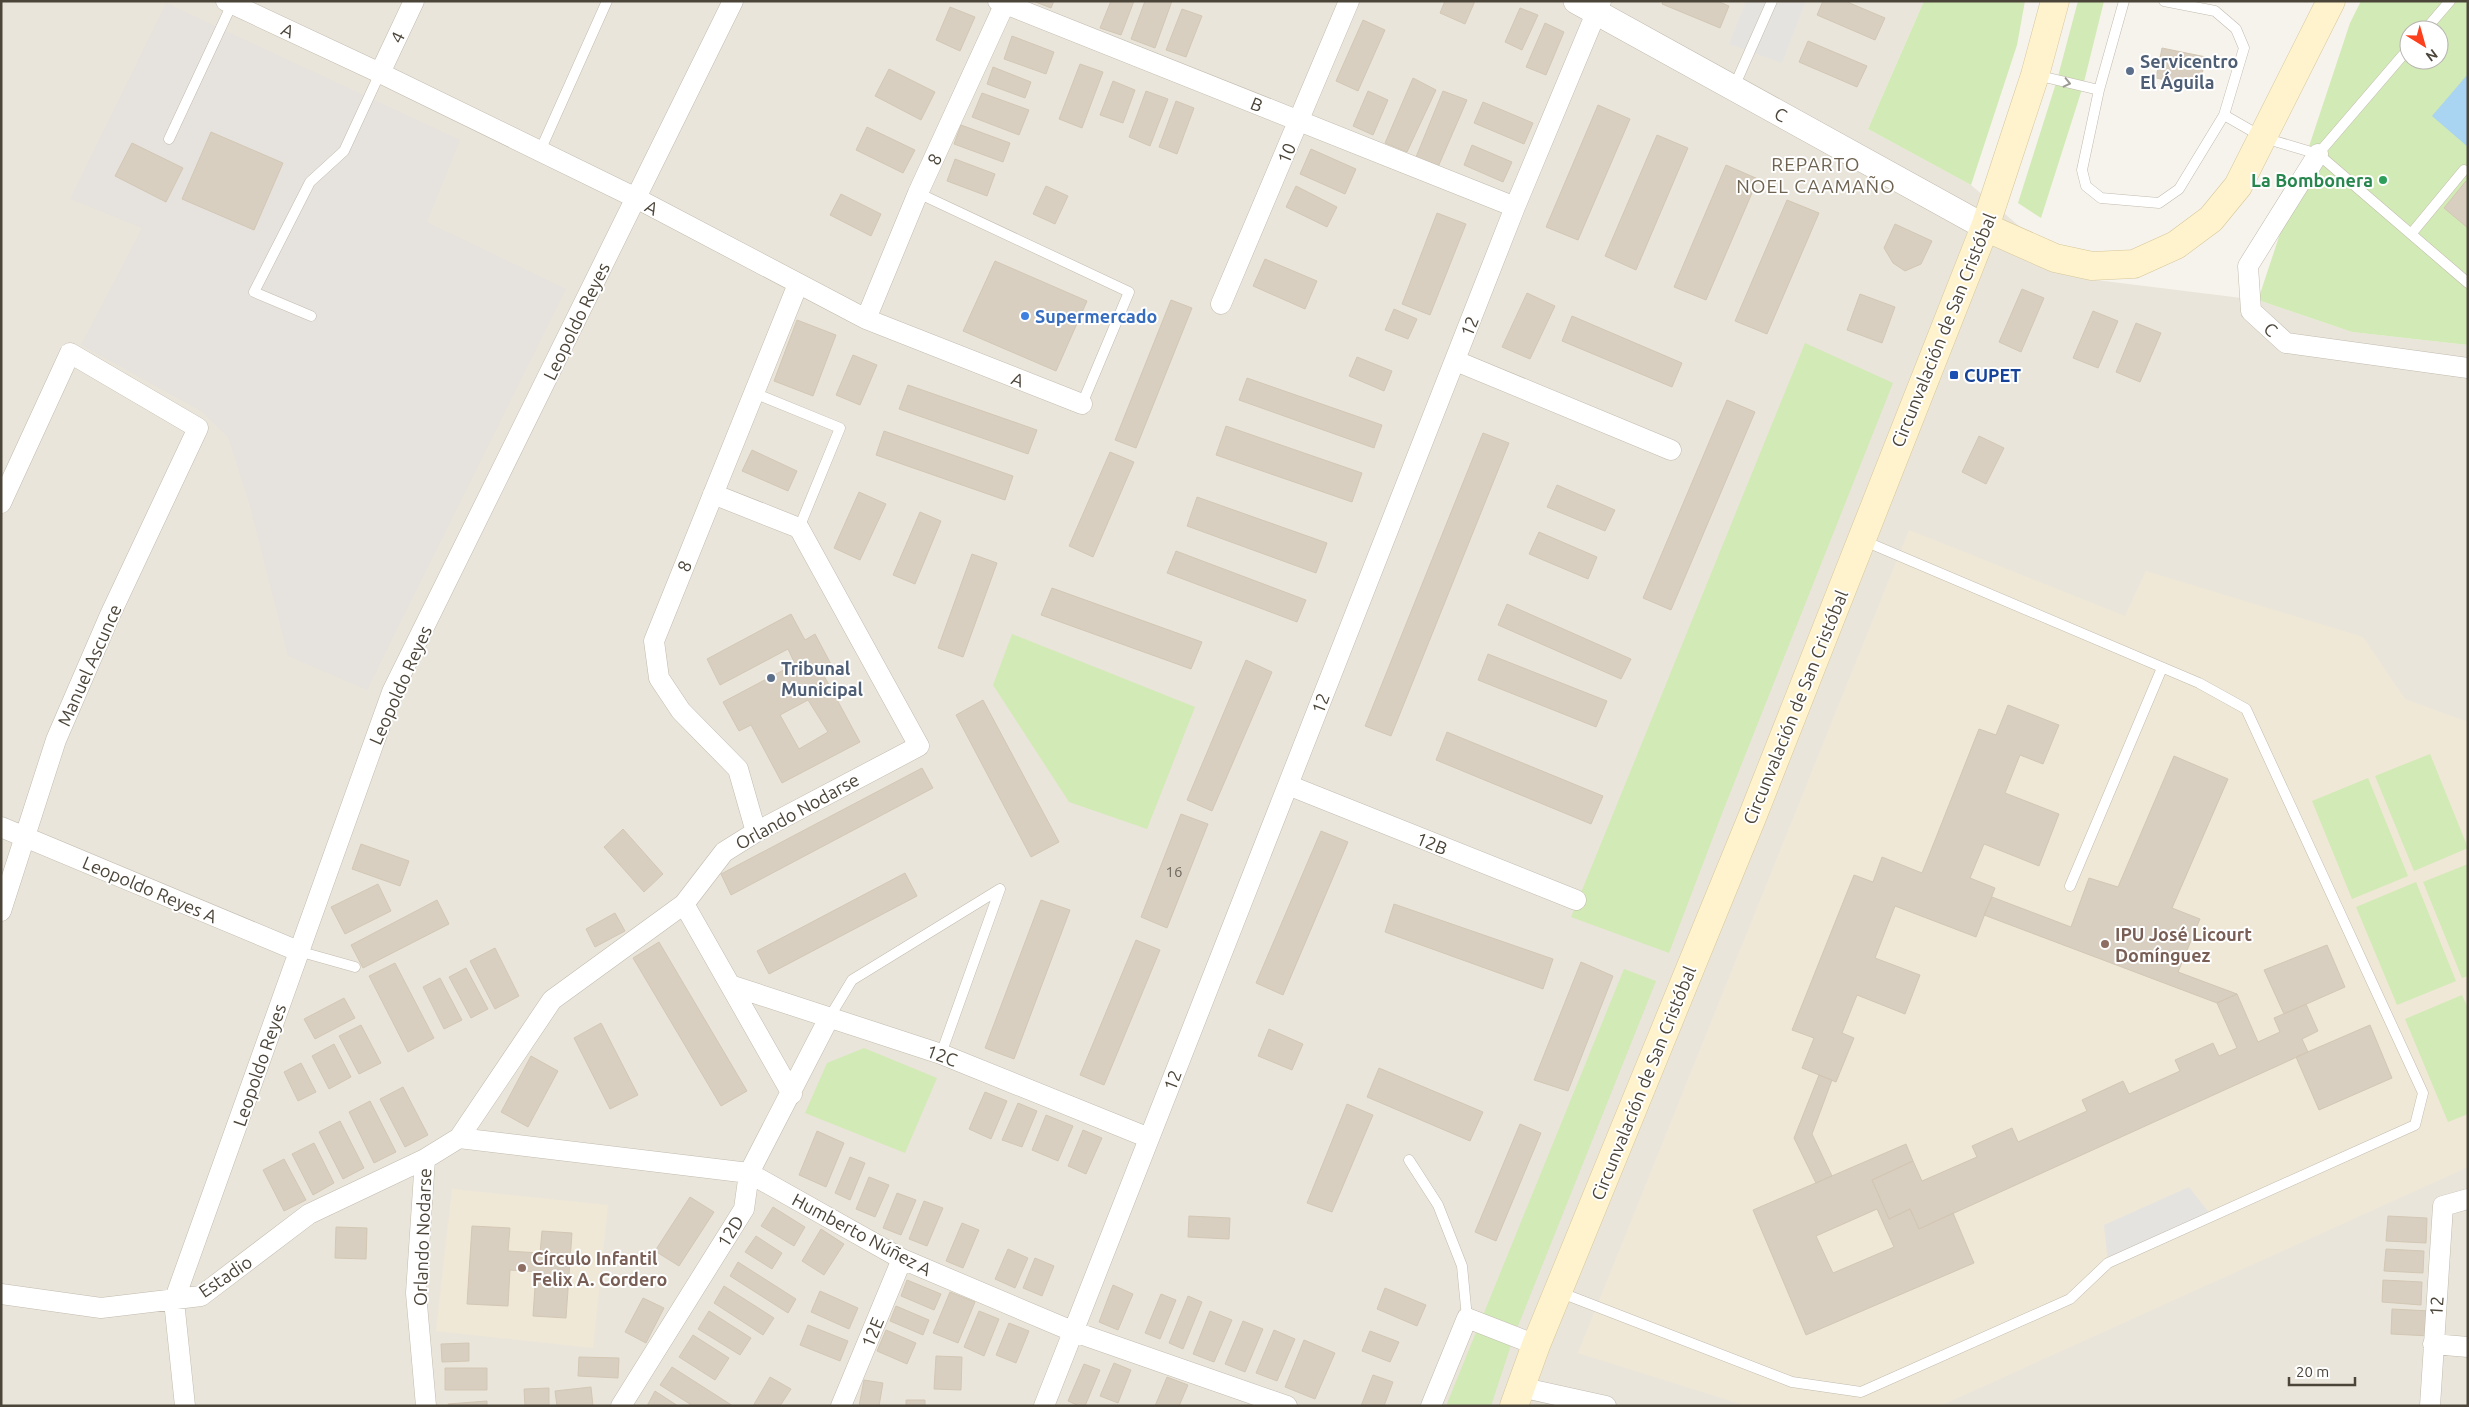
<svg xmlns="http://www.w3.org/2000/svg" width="2469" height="1407" font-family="Ubuntu,sans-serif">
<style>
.residential{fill:#eae5da}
.industrial{fill:#e6e2dd}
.education{fill:#efe8d6}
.green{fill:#d2eab5;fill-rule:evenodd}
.parking{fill:#e5e3e0}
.water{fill:#a9d4f2}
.building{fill:#d8cfc1;stroke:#d3c7b4;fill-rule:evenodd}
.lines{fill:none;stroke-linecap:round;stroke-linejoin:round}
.service-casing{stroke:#c2bbae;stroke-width:11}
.minor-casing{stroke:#c2bbae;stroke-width:21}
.tertiary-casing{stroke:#c2bbae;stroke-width:26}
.secondary-casing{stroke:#d6c79b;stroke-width:29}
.service{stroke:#fff;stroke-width:10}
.minor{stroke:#fff;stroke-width:20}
.tertiary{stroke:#fff;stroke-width:25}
.secondary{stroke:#fff3cd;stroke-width:28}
.oneway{stroke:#9c9892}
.service-dot{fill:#5c6f8a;stroke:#fff;stroke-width:2}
.leisure-dot{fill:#2e9e5b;stroke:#fff;stroke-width:2}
.shop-dot{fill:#3f7fe0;stroke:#fff;stroke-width:2}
.transit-dot{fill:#1a4fb4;stroke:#fff;stroke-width:2}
.education-dot{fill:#8d6e63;stroke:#fff;stroke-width:2}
.labels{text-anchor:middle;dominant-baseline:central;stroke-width:4;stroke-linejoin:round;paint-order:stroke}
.number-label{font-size:15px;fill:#6e675b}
.street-label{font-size:18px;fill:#4b4439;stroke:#fff}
.service-label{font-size:18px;font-weight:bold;fill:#4e5e75;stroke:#fff;text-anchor:start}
.leisure-label{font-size:18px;font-weight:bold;fill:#27864d;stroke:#fff;text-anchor:end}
.shop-label{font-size:18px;font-weight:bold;fill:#366cbe;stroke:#fff;text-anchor:start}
.transit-label{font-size:18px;font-weight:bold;fill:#164399;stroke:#fff;text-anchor:start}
.education-label{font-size:18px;font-weight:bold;fill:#785e54;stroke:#fff;text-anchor:start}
.neighbourhood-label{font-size:19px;letter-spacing:1px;fill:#6e6250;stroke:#fff}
</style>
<rect width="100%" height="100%" fill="#f6f3ec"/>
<path class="residential" d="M1 1H1924L1868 129 1971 185 2080 278 2258 300 2352 332 2468 345V1406H1Z"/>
<path class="industrial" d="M166 3 460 140 427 222 566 289 367 690 288 656 250 506 228 437 201 411 81 345 142 228 70 199Z"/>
<path class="education" d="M1909 530 2125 616 2146 571 2363 637 2405 699 2468 722V1167L1940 1406H1747L1578 1353Z
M452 1189 608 1205 593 1348 436 1331Z"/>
<path class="green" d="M1924 1H2025L2017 45 1971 185 1868 129Z
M2078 1H2104L2083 86 2041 218 2018 203 2057 80Z
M2361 1H2468V345L2352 332 2258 300 2350 23ZM2409 30H2439V60H2409Z
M1805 343 1893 383 1723 811 1669 953 1571 917Z
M1012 634 1195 707 1147 829 1069 802 993 685Z
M2430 754 2468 848 2414 871 2375 776Z
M2368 778 2408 876 2352 899 2312 801Z
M2468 864V976L2462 978 2423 882Z
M2416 882 2456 981 2397 1005 2356 907Z
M1624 969 1656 981 1514 1336 1491 1406H1446Z
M2462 995 2468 1008V1114L2448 1122 2405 1019Z
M864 1048 937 1078 905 1153 805 1113 827 1063Z"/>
<path class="parking" d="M1746 1H1806L1782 63 1729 44Z
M2189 1187 2211 1215 2108 1263 2104 1225Z"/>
<path class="water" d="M2468 74V147L2432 116Z"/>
<path class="building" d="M1033 1H1054L1051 8Z
M1111 1H1134L1121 35 1100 28Z
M1145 1H1172L1155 48 1131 39Z
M1445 1H1475L1465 24 1440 13Z
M1663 1H1717L1729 6 1720 28 1662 4Z
M1823 1H1845L1885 18 1875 40 1817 15Z
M950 7 975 17 960 51 936 40Z
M1520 8 1538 15 1522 50 1505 42Z
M1182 9 1202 16 1186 57 1166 50Z
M1363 20 1385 30 1358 91 1336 81Z
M1545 23 1564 32 1546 75 1526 67Z
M1012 36 1054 52 1046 74 1004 59Z
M1808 41 1867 66 1857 87 1799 62Z
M2162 48 2206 57 2199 87 2156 78Z
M1080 64 1103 72 1082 128 1059 119Z
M993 67 1031 82 1025 98 987 84Z
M889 69 935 92 921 120 875 96Z
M1413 78 1436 90 1407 152 1385 143Z
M1113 81 1135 90 1123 123 1100 115Z
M1146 91 1168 99 1150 146 1129 137Z
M1368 91 1388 100 1373 135 1353 126Z
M1443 91 1467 100 1438 167 1416 157Z
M982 93 1029 110 1019 135 972 117Z
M1176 101 1194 108 1177 154 1159 147Z
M1483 102 1533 123 1524 144 1474 123Z
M1598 105 1630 119 1578 240 1546 227Z
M961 125 1010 143 1003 162 954 144Z
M867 127 915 150 903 173 856 150Z
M211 132 283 163 254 230 182 199Z
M1657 135 1688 148 1636 270 1605 256Z
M132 143 183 168 166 202 115 176Z
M1472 145 1512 162 1503 182 1464 165Z
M1311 149 1356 169 1345 194 1300 174Z
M955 159 995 174 987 196 947 181Z
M1726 165 1758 179 1706 300 1674 287Z
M2466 181 2468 182V228L2444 208Z
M1046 186 1068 196 1055 224 1033 214Z
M1296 186 1337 207 1327 227 1286 207Z
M841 194 881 214 871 236 830 215Z
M1787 200 1819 213 1767 334 1735 321Z
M1437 213 1466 224 1430 315 1402 304Z
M1895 224 1932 241 1921 264 1905 271 1893 263 1884 248Z
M1265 259 1317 281 1305 309 1253 286Z
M995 261 1087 301 1056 371 963 331Z
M2022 289 2044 298 2021 352 1999 342Z
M1527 293 1555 306 1530 359 1502 347Z
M1860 294 1895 307 1882 343 1847 330Z
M1171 300 1192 308 1136 448 1115 440Z
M1394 309 1417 319 1408 339 1385 330Z
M2093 311 2118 321 2098 368 2073 358Z
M1572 316 1682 363 1672 387 1562 341Z
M797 320 836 335 813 396 774 381Z
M2136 323 2161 333 2140 382 2116 372Z
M853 355 877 365 860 405 836 395Z
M1357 357 1392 371 1384 391 1349 376Z
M1247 378 1382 425 1374 448 1239 400Z
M908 385 1037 430 1028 454 899 409Z
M1727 400 1755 412 1671 610 1643 598Z
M1226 426 1362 473 1352 502 1216 455Z
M884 431 1013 476 1005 500 876 455Z
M1483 433 1509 443 1391 736 1365 726Z
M1979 436 2004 448 1986 484 1962 472Z
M752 450 797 471 788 491 742 471Z
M1110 452 1134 462 1093 557 1069 546Z
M1557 485 1615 510 1605 531 1547 507Z
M859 492 886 504 860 560 834 548Z
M1197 497 1327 543 1316 573 1187 526Z
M920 512 941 521 915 584 893 575Z
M1539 532 1597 557 1588 579 1529 554Z
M1176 551 1306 600 1297 622 1167 573Z
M972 554 997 563 963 657 938 648Z
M1052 588 1202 642 1191 669 1041 615Z
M1507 604 1631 659 1621 679 1498 625Z
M791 614 805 640 815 634 832 666 822 672 860 742 782 783 751 725 739 731 723 702 795 664 788 649 720 685 707 659ZM808 700 828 732 799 749 780 715Z
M1488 654 1607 701 1596 727 1478 680Z
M1246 660 1272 672 1212 811 1187 800Z
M983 700 1059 842 1031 857 956 715Z
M2008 705 2059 725 2043 764 2020 755 2005 793 2059 814 2039 866 1984 844 1970 878 1995 888 1976 937 1895 906 1875 958 1920 975 1905 1014 1857 995 1842 1033 1854 1038 1836 1082 1802 1068 1814 1038 1792 1030 1854 875 1873 882 1882 857 1922 873 1979 729 1996 735Z
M1447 732 1603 796 1591 824 1436 760Z
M2174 756 2228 779 2172 908 2200 919 2178 972 2237 994 2217 1003 1984 915 1992 897 2071 927 2089 878 2118 887Z
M922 768 933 788 731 895 721 874Z
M1181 814 1208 824 1167 928 1141 917Z
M623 829 663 874 644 892 604 847Z
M1321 831 1348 842 1283 995 1256 983Z
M361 844 409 861 400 886 352 869Z
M905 873 917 896 769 974 757 951Z
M378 884 391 911 345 934 331 907Z
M437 900 449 924 363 968 351 945Z
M1041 900 1070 910 1014 1059 985 1048Z
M1394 904 1553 959 1543 989 1385 932Z
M615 913 625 931 595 947 586 929Z
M1136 940 1160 950 1104 1085 1080 1075Z
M659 942 747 1091 721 1106 633 958Z
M2327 945 2345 987 2284 1014 2264 970Z
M495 948 519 996 495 1009 470 961Z
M1581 962 1613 976 1568 1091 1534 1080Z
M395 963 434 1038 408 1052 369 976Z
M466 968 488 1009 471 1018 449 977Z
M440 978 462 1020 444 1029 423 987Z
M2237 994 2258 1042 2280 1032 2274 1018 2306 1004 2318 1031 2302 1039 2308 1052 1919 1229 1910 1209 1889 1219 1872 1180 1913 1161 1922 1181 1977 1157 1972 1146 2012 1128 2018 1142 2087 1111 2082 1100 2123 1081 2129 1094 2180 1071 2175 1060 2213 1043 2219 1056 2237 1048 2217 1003Z
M344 998 355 1018 315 1039 304 1019Z
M601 1023 638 1095 610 1109 574 1038Z
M361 1025 381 1063 359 1074 339 1036Z
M2370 1025 2392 1078 2319 1110 2296 1057Z
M1269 1029 1303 1044 1292 1070 1258 1056Z
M334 1044 351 1077 329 1089 312 1056Z
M531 1056 558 1071 528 1127 501 1112Z
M301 1063 316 1092 298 1101 284 1072Z
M1379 1068 1483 1112 1470 1141 1367 1097Z
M1819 1075 1832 1080 1812 1134 1832 1176 1816 1183 1794 1138Z
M403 1087 428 1135 405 1147 380 1099Z
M985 1092 1007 1101 991 1139 969 1129Z
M370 1101 396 1152 374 1163 349 1112Z
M1018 1103 1037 1111 1022 1147 1002 1140Z
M1347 1104 1373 1115 1332 1212 1307 1203Z
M1046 1115 1073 1126 1058 1161 1032 1150Z
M340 1121 364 1168 343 1179 319 1132Z
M1520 1124 1541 1133 1496 1241 1475 1232Z
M1083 1130 1102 1138 1086 1174 1068 1166Z
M817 1131 844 1143 826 1187 799 1175Z
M314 1143 334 1183 313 1195 292 1154Z
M1906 1144 1913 1161 1872 1180 1889 1219 1910 1209 1919 1229 1953 1213 1974 1263 1806 1335 1753 1210ZM1877 1209 1894 1247 1833 1273 1816 1236Z
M850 1157 865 1163 850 1200 835 1193Z
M284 1159 306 1200 284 1211 263 1170Z
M869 1177 889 1185 875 1217 856 1209Z
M897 1193 916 1200 901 1235 883 1228Z
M690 1197 714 1212 679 1266 655 1251Z
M924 1201 943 1208 927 1246 909 1239Z
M773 1207 805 1227 794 1246 761 1226Z
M1189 1216 1230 1218 1229 1239 1188 1237Z
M2388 1216 2427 1218 2426 1243 2386 1241Z
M962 1223 979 1230 963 1268 946 1261Z
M472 1226 510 1228 508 1251 540 1253 542 1231 572 1233 566 1318 533 1316 536 1272 510 1270 508 1306 467 1304Z
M336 1227 367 1228 366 1259 335 1258Z
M821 1229 844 1244 824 1275 802 1261Z
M756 1236 782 1253 772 1269 745 1252Z
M1008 1249 1028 1258 1015 1288 995 1279Z
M2386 1249 2424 1251 2423 1273 2384 1271Z
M1035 1258 1054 1266 1042 1296 1023 1288Z
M738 1262 796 1299 788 1313 730 1276Z
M907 1280 941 1294 934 1310 901 1296Z
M2383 1280 2422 1282 2421 1305 2382 1302Z
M1113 1285 1133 1294 1118 1330 1099 1322Z
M724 1286 774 1318 763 1335 714 1303Z
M1385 1288 1426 1305 1417 1326 1377 1309Z
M820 1291 858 1308 849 1329 811 1312Z
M950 1292 975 1302 958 1343 933 1333Z
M1161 1294 1176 1300 1160 1339 1145 1333Z
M1188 1296 1202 1302 1183 1349 1169 1343Z
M643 1298 664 1308 646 1343 625 1332Z
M896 1306 929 1320 923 1335 890 1321Z
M2392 1309 2431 1311 2430 1336 2391 1334Z
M709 1311 751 1338 740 1355 698 1329Z
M979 1311 999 1319 984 1356 964 1347Z
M1210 1311 1232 1320 1214 1362 1193 1354Z
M1243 1321 1263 1329 1245 1372 1225 1364Z
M1009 1323 1029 1331 1016 1363 996 1355Z
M808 1325 848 1341 840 1361 800 1345Z
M886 1330 916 1343 907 1364 877 1351Z
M1274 1330 1295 1339 1277 1381 1256 1373Z
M1370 1331 1399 1342 1390 1362 1362 1351Z
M693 1335 729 1358 715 1380 679 1357Z
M1304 1340 1335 1353 1315 1399 1285 1387Z
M469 1343V1361L442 1362 441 1344Z
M936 1356 962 1357 961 1390 934 1389Z
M579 1357 619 1358 618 1378 578 1376Z
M1114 1363 1131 1370 1118 1403 1100 1396Z
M1084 1364 1100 1370 1085 1406H1079L1068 1401Z
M672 1367 733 1406H693L660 1385Z
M445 1368H487V1390H445Z
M1373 1375 1393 1382 1384 1406H1361Z
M770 1377 791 1389 780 1406H753Z
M1167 1377 1188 1385 1179 1406H1155Z
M864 1380 883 1383 879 1406H859Z
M591 1387 593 1406H557L555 1391Z
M549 1388V1406H525L524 1389Z
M655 1391 678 1406H647Z
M906 1400H925V1406H906Z
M487 1401V1406H448V1404Z"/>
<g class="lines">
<g class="service-casing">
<path id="service" d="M2124 1 2099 90 2082 170 2086 186 2101 198 2159 203 2179 189 2224 115 2244 48 2236 29 2215 11 2164 1
M2425 30 2450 1
M2409 48 2318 154 2468 283
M2036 75 2099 90
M1734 87 1772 1
M2224 115 2264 138 2318 154
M169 139 232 4
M540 151 607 1
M918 193 1129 292 1082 404
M2411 234 2464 170
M311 316 254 292 310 182 344 151 380 73
M754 393 840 428 799 528
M2070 886 2162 668
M298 951 355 967
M829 1018 852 980 1000 889
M941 1054 1000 889
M1409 1160 1438 1205 1462 1266 1467 1318
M1559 1292 1792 1382 1861 1392 2070 1299 2108 1263 2415 1125 2423 1093 2246 709 2199 683 1862 540"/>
</g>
<g class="minor-casing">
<path id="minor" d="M226 1 380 73 636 198 866 319 1082 404
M998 1 1515 207
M380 73 414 1
M2318 154 2248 266 2251 311 2286 343 2468 368
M1221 304 1349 1
M866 319 918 193 1006 1
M1456 361 1671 450
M1 503 70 353 198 428 110 615 56 740 1 911
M1288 785 1576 900
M1 827 298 951
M756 832 738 769 681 711 659 678 654 641 798 284
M684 904 792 1094
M730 985 941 1054 1149 1138
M459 1138 552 1000 684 904 724 852 756 832 919 746 799 528 713 494
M425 1159 416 1293 426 1406
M1 1294 101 1308 201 1296 309 1214 425 1159 459 1138 749 1173 902 1259 1072 1331 1287 1406
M2433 1344 2468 1347
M1520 1387 1606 1406
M185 1406 174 1301 392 692 733 1
M621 1406 744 1209 749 1173 829 1018
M841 1406 902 1259
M1044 1406 1515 207 1601 1
M1431 1406 1467 1318 1536 1345
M2430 1406 2443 1206 2468 1199"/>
</g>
<g class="tertiary-casing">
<path id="tertiary" d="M1576 1 1985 227"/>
</g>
<g class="secondary-casing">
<path id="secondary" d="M1985 227 2055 258 2092 266 2134 264 2176 245 2211 219 2238 186 2331 1
M1514 1406 1536 1345 1753 815 1985 227 2035 75 2055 1"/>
</g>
<use href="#service" class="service"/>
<use href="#minor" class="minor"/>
<use href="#tertiary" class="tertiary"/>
<use href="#secondary" class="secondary"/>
</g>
<defs><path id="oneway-chevron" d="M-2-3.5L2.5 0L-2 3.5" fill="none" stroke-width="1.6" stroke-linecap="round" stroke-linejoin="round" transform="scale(1.25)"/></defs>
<use class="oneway" href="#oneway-chevron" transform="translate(2067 83) rotate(13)"/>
<g class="service-dot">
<circle cx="2130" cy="71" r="5"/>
<circle cx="771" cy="678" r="5"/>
</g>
<circle class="leisure-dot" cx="2383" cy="180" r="5"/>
<circle class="shop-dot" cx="1025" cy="316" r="5"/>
<rect class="transit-dot" x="1949" y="370" width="10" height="10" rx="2.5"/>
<g class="education-dot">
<circle cx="2105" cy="944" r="5"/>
<circle cx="522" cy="1268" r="5"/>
</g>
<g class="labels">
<g class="number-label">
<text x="1174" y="871">16</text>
</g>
<g class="street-label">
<text transform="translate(288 30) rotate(25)">A</text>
<text transform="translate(397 37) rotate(-64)">4</text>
<text transform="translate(1257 104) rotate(22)">B</text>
<text transform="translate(1781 114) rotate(29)">C</text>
<text transform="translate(1286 153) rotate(-67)">10</text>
<text transform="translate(934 159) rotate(-65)">8</text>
<text transform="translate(652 207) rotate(28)">A</text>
<text transform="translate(576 321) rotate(-64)">Leopoldo Reyes</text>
<text transform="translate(1469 326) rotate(-68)">12</text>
<text transform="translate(2271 329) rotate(42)">C</text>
<text transform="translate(1943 330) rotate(-68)">Circunvalación de San Cristóbal</text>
<text transform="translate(1018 379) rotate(21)">A</text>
<text transform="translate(684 566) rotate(-68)">8</text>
<text transform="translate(89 665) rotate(-66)">Manuel Ascunce</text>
<text transform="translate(400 685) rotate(-66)">Leopoldo Reyes</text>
<text transform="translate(1320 703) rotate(-69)">12</text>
<text transform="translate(1795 707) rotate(-68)">Circunvalación de San Cristóbal</text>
<text transform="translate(797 811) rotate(-29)">Orlando Nodarse</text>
<text transform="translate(1432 843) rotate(22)">12B</text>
<text transform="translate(150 889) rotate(23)">Leopoldo Reyes A</text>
<text transform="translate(942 1055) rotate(20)">12C</text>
<text transform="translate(259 1065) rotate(-71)">Leopoldo Reyes</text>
<text transform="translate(1172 1080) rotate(-69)">12</text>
<text transform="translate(1643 1083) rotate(-68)">Circunvalación de San Cristóbal</text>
<text transform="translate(730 1231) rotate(-58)">12D</text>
<text transform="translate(862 1234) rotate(28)">Humberto Núñez A</text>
<text transform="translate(422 1237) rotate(-88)">Orlando Nodarse</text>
<text transform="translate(225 1276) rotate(-34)">Estadio</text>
<text transform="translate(2436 1306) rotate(-86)">12</text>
<text transform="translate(872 1332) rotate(-67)">12E</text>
</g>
<g class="service-label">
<text x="2140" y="61">Servicentro<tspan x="2140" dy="21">El Águila</tspan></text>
<text x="781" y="668">Tribunal<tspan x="781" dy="21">Municipal</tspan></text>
</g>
<g class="leisure-label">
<text x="2373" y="180">La Bombonera</text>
</g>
<g class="shop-label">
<text x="1035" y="316">Supermercado</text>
</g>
<g class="transit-label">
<text x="1964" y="375">CUPET</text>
</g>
<g class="education-label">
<text x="2115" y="934">IPU José Licourt<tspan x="2115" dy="21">Domínguez</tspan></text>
<text x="532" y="1258">Círculo Infantil<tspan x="532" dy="21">Felix A. Cordero</tspan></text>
</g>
<g class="neighbourhood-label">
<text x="1816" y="164">REPARTO<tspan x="1816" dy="22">NOEL CAAMAÑO</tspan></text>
</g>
</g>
<rect width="2469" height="1407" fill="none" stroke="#4b4439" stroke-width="5"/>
<g transform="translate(2424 45) rotate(143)"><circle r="24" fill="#ffffff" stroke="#b7b4b0"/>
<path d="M0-4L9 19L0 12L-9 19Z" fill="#fc3f1d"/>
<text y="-8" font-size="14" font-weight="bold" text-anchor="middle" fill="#4b4439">N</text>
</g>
<path d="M2289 1377v8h66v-8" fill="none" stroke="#4b4439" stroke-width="2.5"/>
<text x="2296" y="1377" font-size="15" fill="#4b4439" stroke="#ffffff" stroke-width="4" paint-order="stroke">20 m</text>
</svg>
